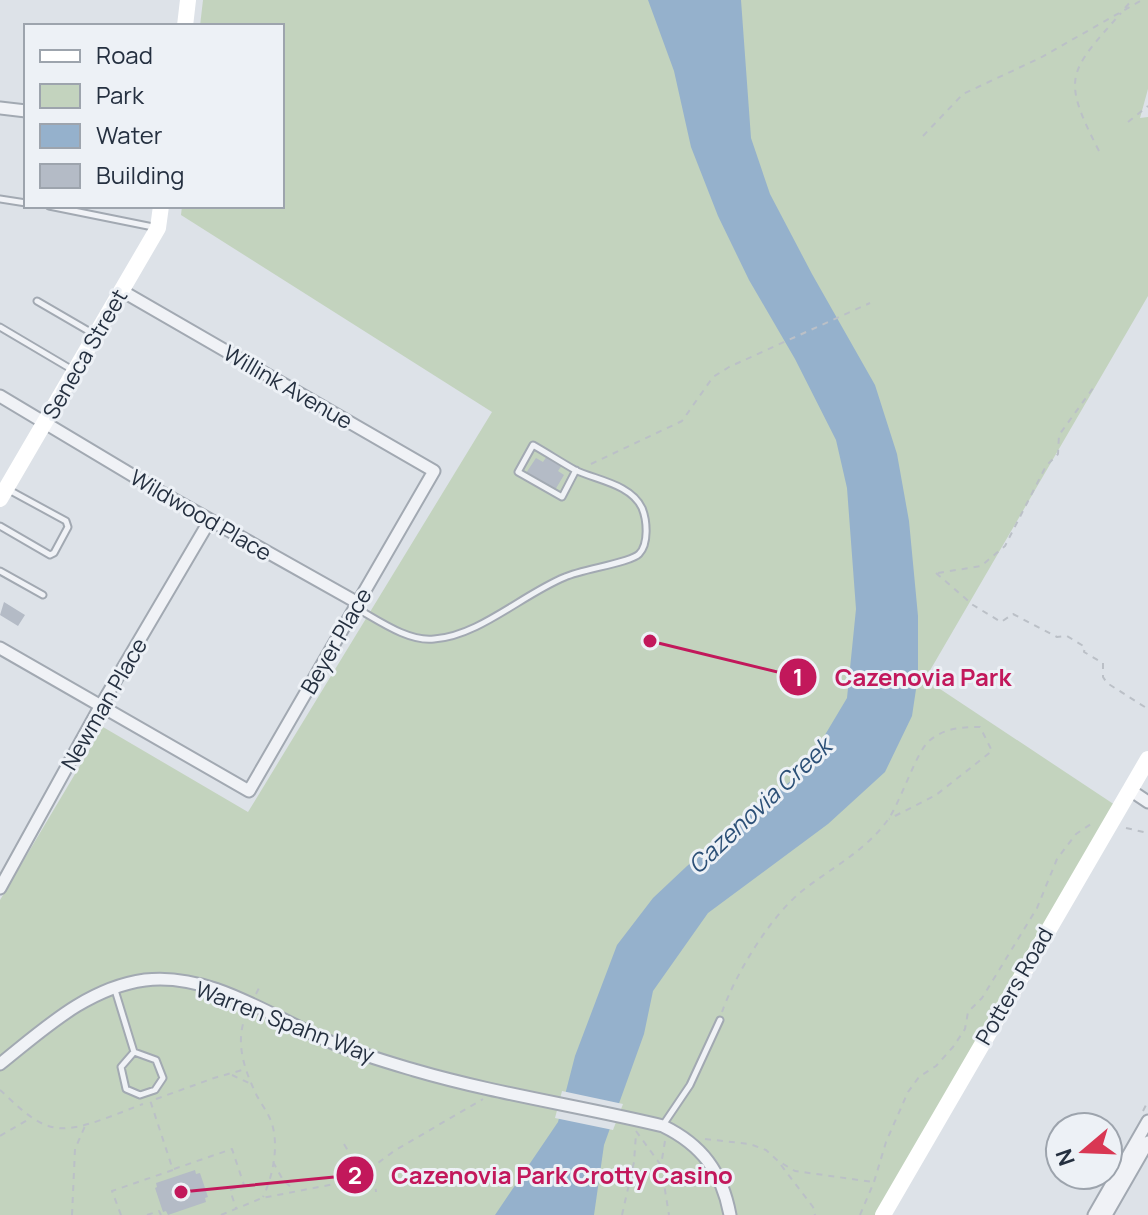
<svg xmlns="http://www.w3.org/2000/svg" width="1148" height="1215" font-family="Manrope,sans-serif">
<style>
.green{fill:#c3d3be}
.water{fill:#95b1cc}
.pier{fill:#dde2e8}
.building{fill:#b4bbc6}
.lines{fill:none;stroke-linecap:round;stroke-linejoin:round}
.lane-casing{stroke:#a2a9b2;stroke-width:9}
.street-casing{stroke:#a2a9b2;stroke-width:15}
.path{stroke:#bbc0c7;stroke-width:2;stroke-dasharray:6 6;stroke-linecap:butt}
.lane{stroke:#f0f2f6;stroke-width:5}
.street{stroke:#f0f2f6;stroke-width:11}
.secondary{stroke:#fff;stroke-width:16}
.labels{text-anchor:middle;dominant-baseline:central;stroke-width:6;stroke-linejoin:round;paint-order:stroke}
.street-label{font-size:22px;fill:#253040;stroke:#edf1f6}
.water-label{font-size:24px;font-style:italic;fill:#2c5077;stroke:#edf1f6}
.leader{fill:none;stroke:#c2185b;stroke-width:3}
.callout-dot{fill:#c2185b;stroke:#edf1f6;stroke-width:3}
.mark-label{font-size:24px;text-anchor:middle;font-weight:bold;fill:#fff}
.callout-label{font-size:24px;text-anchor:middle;font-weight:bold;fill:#c2185b;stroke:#edf1f6;stroke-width:6;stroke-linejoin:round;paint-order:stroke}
</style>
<rect width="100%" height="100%" fill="#dde2e8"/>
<path class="green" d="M203 0H1148V89L1140 118 1148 117V296L925 679 1115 805 875 1215H0V900L103 727 248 812 492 412 181 215 182 206H282V26H200Z"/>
<path class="water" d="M648 0H741L751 138 770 194 812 274 875 385 897 454 909 521 918 616V676L912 716 885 772 828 824 708 913 653 991 644 1034 604 1145 594 1215H495L558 1122 575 1056 617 945 653 898 687 866 804 770 847 698 856 609 847 488 836 440 795 359 749 280 718 216 691 147 674 71Z"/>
<path class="pier" d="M562 1091 623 1104 613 1130 555 1118Z"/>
<path class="building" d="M547 456 562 465 558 471 564 475 555 490 526 473 536 458 543 462Z
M4 602 25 615 18 626 0 615Z
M195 1170 196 1174 200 1173 208 1197 205 1198 206 1202 168 1215 166 1211 163 1212 155 1188 157 1187 156 1183Z"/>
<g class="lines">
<g class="lane-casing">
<path id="lane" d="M0 199 26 203
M49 206 153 227
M37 301 92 333
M0 327 71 369
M0 526 50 555 54 553 68 527 66 521 9 490
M0 571 43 595
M356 608C378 620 408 642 434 639 479 636 523 594 565 577 582 569 630 563 639 554 649 544 647 520 642 508 631 484 596 480 575 470 561 462 547 453 533 445L518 472 562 497 576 470
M115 990 134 1052 121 1067 126 1089 140 1095 155 1090 163 1078 156 1060 134 1052
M663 1125 690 1085 720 1020"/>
</g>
<g class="street-casing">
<path id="street" d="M0 108 26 111
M0 396 157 490 358 603
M0 648 249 791 434 471 122 291
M1130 790 1148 802
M0 888 100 707 210 520
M0 1064C44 1029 87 988 145 980 212 972 274 1019 333 1043 359 1054 387 1062 414 1070 496 1094 580 1106 663 1126 702 1145 722 1172 730 1215
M1094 1215 1148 1121
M1106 1215 1148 1142"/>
</g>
<path class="path" d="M1125 8 1132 0
M1128 122 1148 106
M923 136 963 94 1040 58 1142 0
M1099 151C1061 77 1068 73 1121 13
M591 464 682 421 713 377 729 367 870 303
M936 573 973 605 1001 622 1013 614 1057 637 1067 636 1085 647 1084 652 1103 663V677L1107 683 1148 709
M938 573 981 566 1005 546 1046 466 1058 454 1059 435 1096 384
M1126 828 1148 833
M256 994 260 986
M722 1012C736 973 770 917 802 891 831 868 864 852 887 821 900 804 916 752 929 741 944 728 962 727 980 727L992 751 936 795 889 819
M247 1013C234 1041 244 1069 257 1096 262 1105 269 1114 272 1124 279 1146 273 1176 263 1197
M232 1075 251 1084
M0 1090C16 1104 35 1126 58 1128 81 1131 120 1112 143 1104
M156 1099 214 1078 246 1069
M1143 1111 1148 1101
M636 1131 660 1164
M0 1136 31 1118
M705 1139 750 1144 766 1150 778 1161 795 1171 873 1182
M665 1141 661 1165 669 1215
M344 1144 362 1174
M273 1162 283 1180 293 1189
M373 1165 376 1192
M781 1165 813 1207 815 1215
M174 1169 232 1149 244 1185 230 1190 236 1208
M72 1215 75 1149 85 1126
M121 1215 112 1191 173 1170 150 1100
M147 1215 159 1211 161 1215
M221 1215 262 1198 350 1181 362 1175 394 1151 483 1099
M622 1215 634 1162 636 1134
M860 1215 874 1182 886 1142 908 1092 919 1077 936 1066 953 1047 965 1029 968 1012 982 998 1037 908 1057 859 1076 834 1094 822"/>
<use href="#lane" class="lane"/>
<use href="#street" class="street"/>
<path class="secondary" d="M185 26 188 0
M0 499 158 228 161 206
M883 1215 1148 759"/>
</g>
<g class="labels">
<g class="street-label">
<text transform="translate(85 354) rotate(-60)">Seneca Street</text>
<text transform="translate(288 387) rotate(30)">Willink Avenue</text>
<text transform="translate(201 515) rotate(30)">Wildwood Place</text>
<text transform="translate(336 641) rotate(-60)">Beyer Place</text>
<text transform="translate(104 704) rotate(-60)">Newman Place</text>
<text transform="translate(1014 986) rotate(-60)">Potters Road</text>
<text transform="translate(285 1022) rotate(21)">Warren Spahn Way</text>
</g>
<g class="water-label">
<text transform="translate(759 805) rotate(-43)">Cazenovia Creek</text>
</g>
</g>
<path class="leader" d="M650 641L798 677M181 1192L355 1175"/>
<g class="callout-dot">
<circle cx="650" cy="641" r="8"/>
<circle cx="181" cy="1192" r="8"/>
<circle cx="798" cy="677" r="20"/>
<circle cx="355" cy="1175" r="20"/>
</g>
<g class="mark-label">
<text x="798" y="686">1</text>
<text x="355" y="1184">2</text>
</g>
<g class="callout-label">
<text x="923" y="686">Cazenovia Park</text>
<text x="562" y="1184">Cazenovia Park Crotty Casino</text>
</g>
<rect x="24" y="24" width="260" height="184" fill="#edf1f6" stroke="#9da4ad" stroke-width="2"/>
<rect x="40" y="50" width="40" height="12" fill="#ffffff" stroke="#9da4ad" stroke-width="2"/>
<text x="96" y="64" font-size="24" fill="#253040">Road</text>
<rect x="40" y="84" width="40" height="24" fill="#c3d3be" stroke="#9da4ad" stroke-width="2"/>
<text x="96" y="104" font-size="24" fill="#253040">Park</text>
<rect x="40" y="124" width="40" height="24" fill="#95b1cc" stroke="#9da4ad" stroke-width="2"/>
<text x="96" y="144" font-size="24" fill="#253040">Water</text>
<rect x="40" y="164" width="40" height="24" fill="#b4bbc6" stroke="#9da4ad" stroke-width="2"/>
<text x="96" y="184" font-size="24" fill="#253040">Building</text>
<g transform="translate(1084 1151) rotate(251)"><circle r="38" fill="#edf1f6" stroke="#9da4ad" stroke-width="2"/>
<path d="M0-6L14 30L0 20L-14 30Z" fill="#d93753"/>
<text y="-12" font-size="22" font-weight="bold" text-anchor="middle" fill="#253040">N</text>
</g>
</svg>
